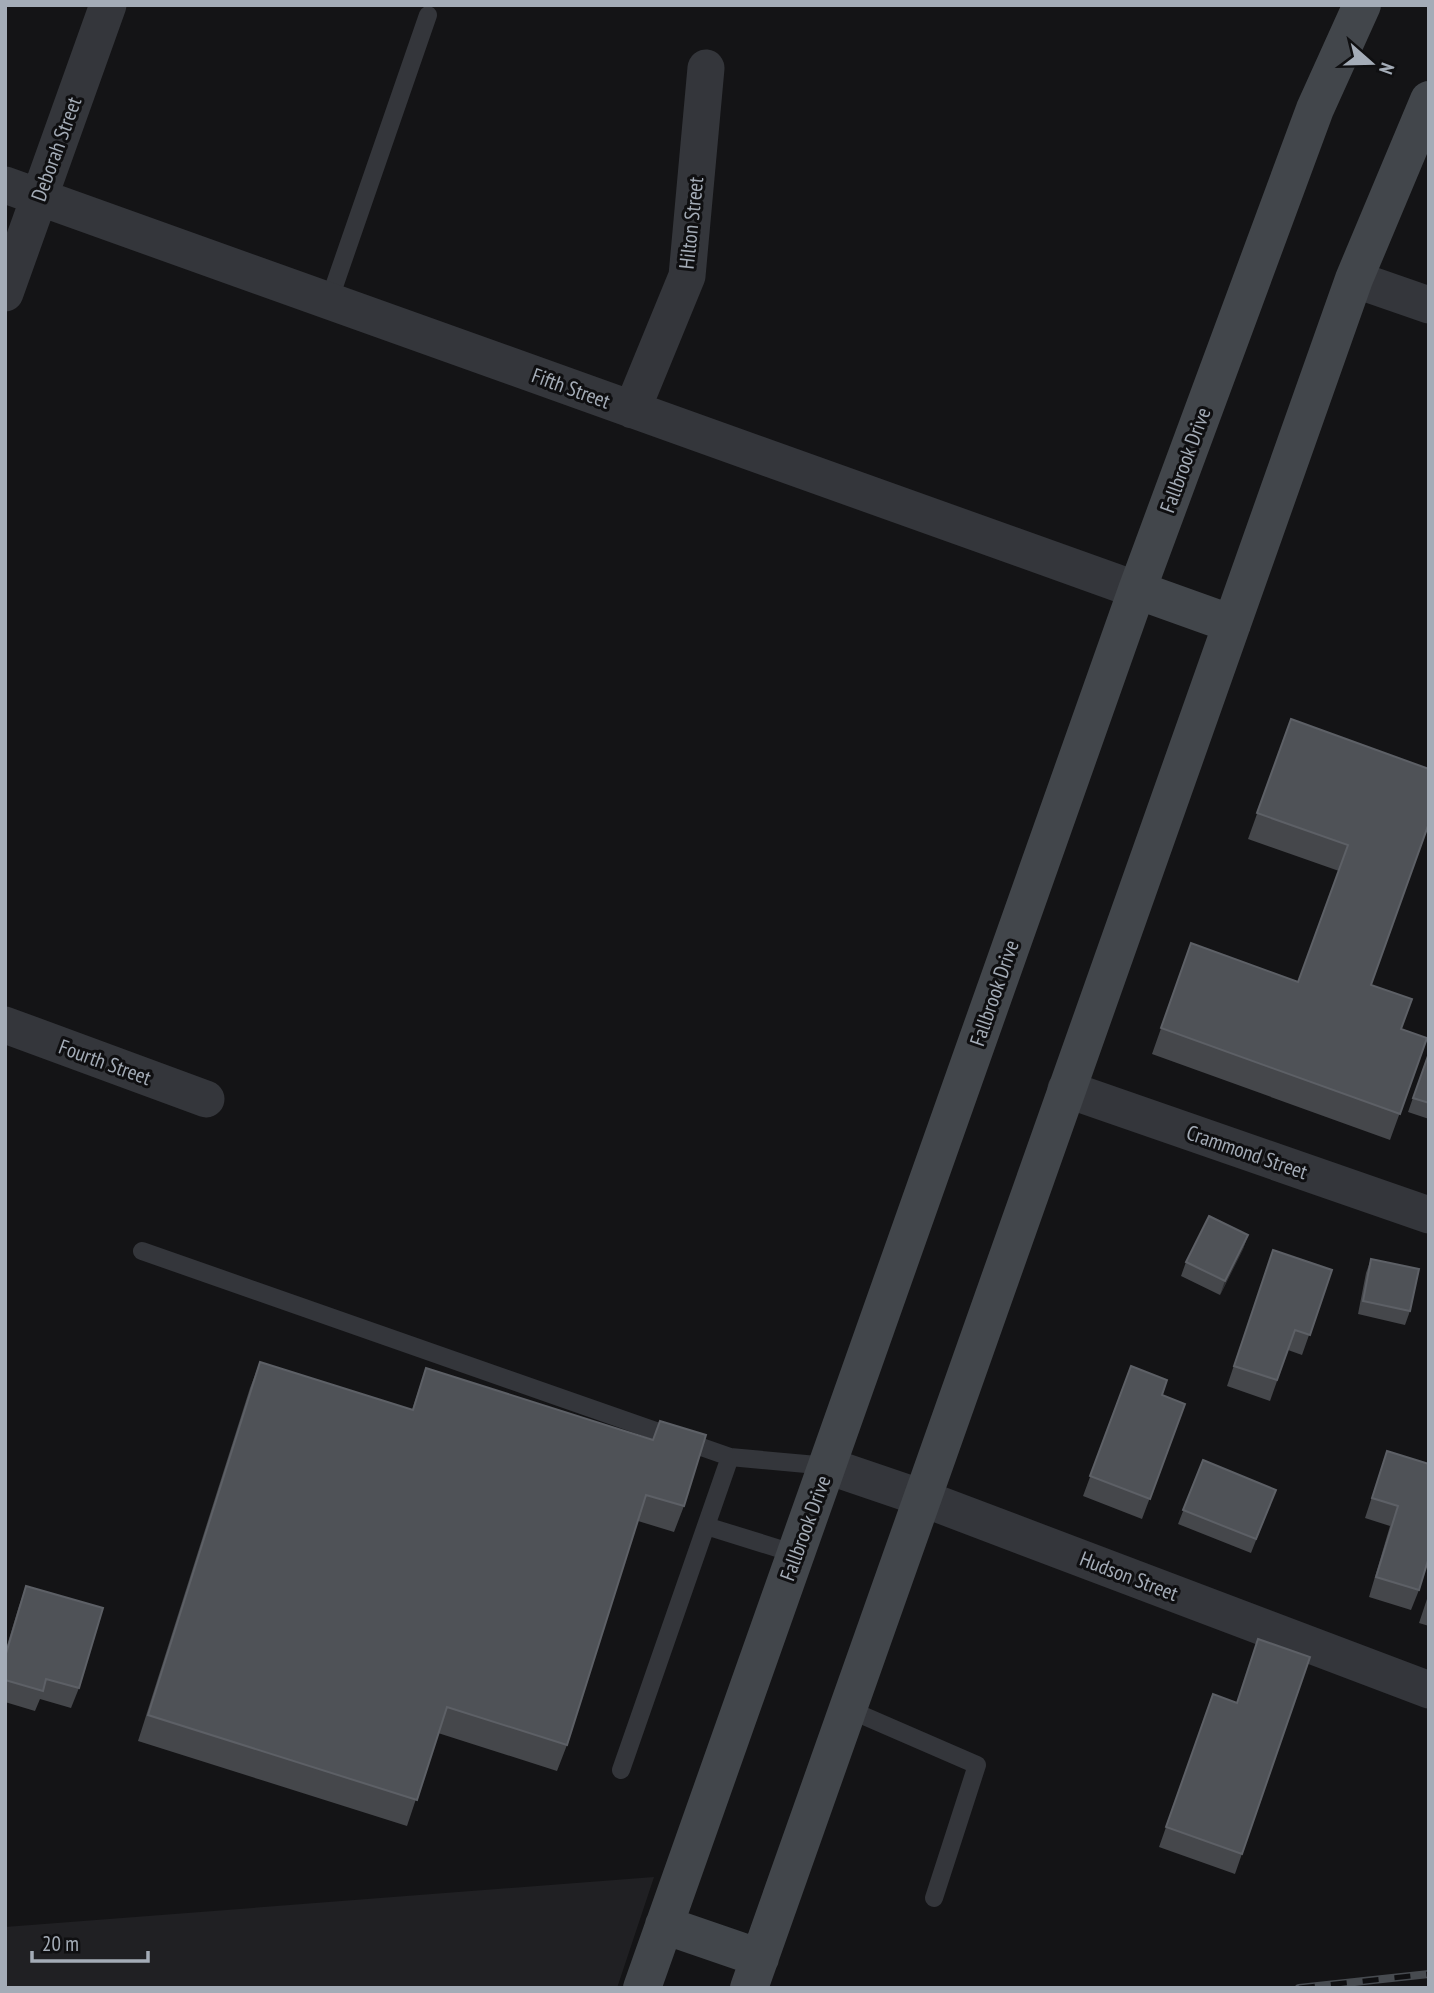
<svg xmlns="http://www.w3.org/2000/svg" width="1434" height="1993" font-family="'PT Sans Narrow',sans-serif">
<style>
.built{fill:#202023}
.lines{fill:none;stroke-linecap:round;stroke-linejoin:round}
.lane{stroke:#34363b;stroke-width:18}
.street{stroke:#34363b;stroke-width:37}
.secondary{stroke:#42464b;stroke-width:38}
.rail-casing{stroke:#474b50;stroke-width:8}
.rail{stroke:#0f0f11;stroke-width:5;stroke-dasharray:16;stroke-linecap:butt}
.wall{fill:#45474b}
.shaded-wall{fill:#2d2e31}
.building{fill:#4f5257;stroke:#5d6066;stroke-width:2}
.labels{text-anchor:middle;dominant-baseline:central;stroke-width:6;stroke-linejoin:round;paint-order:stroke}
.street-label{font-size:21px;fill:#a4acb7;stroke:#0f0f11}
</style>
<rect width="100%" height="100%" fill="#141416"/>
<path class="built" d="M654 1877 617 1988H5V1927Z"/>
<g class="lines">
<path class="lane" d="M329 301 428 15
M142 1251 730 1457 828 1466
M706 1526 796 1554
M848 1709 977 1765 934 1898
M621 1770 730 1457"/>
<path class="street" d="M5 185 1137 590
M1354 279 1429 305
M5 293 108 5
M632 410 687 276 706 68
M5 1025 206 1099
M1066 1089 1429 1215
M828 1466 922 1498 1429 1690"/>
<path class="secondary" d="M1137 590 1232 624
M664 1925 760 1958
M642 1988 1137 590 1315 109 1362 5
M749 1988 1354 279 1429 100"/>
<g class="rail-casing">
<path id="rail" d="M1299 1988 1429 1974"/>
</g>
<use href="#rail" class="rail"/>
</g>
<path class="wall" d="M1291 719 1429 769 1371 985 1401 1029 1427 1038 1390 1140 1152 1054 1191 943 1298 982 1339 871 1248 839Z
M1429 1052V1119L1408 1112Z
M1248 1235 1243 1249 1220 1295 1181 1276 1186 1262Z
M1371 1259 1410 1311 1405 1325 1358 1314 1366 1273Z
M1266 1270H1332L1302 1355 1288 1350 1270 1401 1227 1386Z
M260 1362 412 1410 426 1368 653 1440 660 1421 684 1506 674 1532 638 1521 567 1745 557 1771 438 1733 407 1826 138 1741 250 1388Z
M1131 1366 1162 1395 1185 1404 1142 1519 1083 1496Z
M1387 1451 1419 1590 1411 1610 1369 1597 1390 1526 1365 1518Z
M1203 1460 1276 1490 1251 1553 1178 1524Z
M26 1586 79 1688 71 1708 40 1699 35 1711 5 1702V1652L19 1606Z
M1429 1593V1626L1419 1623Z
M1310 1657 1235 1874 1159 1847 1213 1694 1236 1703Z"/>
<path class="shaded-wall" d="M1248 1235 1243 1249 1220 1295 1225 1281Z"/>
<path class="building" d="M1291 719 1429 769V823L1371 985 1412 999 1401 1029 1427 1038 1400 1114 1161 1028 1191 943 1298 982 1348 845 1257 813Z
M1429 1053V1103L1413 1098Z
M1209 1216 1248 1235 1225 1281 1186 1262Z
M1273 1250 1332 1270 1310 1335 1295 1330 1277 1380 1234 1366Z
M1371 1259 1419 1269 1410 1311 1363 1301Z
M260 1362 413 1410 426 1368 653 1440 660 1421 706 1435 684 1506 646 1495 567 1745 447 1707 417 1800 148 1715Z
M1131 1366 1167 1380 1162 1395 1185 1404 1150 1499 1090 1476Z
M1387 1451 1429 1464V1557L1419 1590 1376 1577 1398 1506 1372 1498Z
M1203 1460 1276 1490 1256 1539 1183 1510Z
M26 1586 103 1608 79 1688 46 1679 43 1691 5 1680V1657Z
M1258 1639 1310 1657 1242 1854 1166 1827 1213 1694 1237 1703Z"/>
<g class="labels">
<g class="street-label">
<text transform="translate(56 149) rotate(-70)">Deborah Street</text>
<text transform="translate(691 223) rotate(-84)">Hilton Street</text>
<text transform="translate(571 388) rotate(20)">Fifth Street</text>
<text transform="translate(1185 460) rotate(-70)">Fallbrook Drive</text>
<text transform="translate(994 993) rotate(-71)">Fallbrook Drive</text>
<text transform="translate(105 1062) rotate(20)">Fourth Street</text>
<text transform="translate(1247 1152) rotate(19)">Crammond Street</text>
<text transform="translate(805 1528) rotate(-70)">Fallbrook Drive</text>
<text transform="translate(1129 1576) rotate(21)">Hudson Street</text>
</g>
</g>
<rect width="1434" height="1993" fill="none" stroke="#a4acb7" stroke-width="14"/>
<g transform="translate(1371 63) rotate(110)" stroke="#0f0f11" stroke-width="5" paint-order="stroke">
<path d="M0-5L12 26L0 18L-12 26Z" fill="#a4acb7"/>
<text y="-10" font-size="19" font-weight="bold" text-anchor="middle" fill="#a4acb7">N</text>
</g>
<path d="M32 1951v10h116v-10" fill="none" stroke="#a4acb7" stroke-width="3.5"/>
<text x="42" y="1951" font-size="21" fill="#a4acb7" stroke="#0f0f11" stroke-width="5" paint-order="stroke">20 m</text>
</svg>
